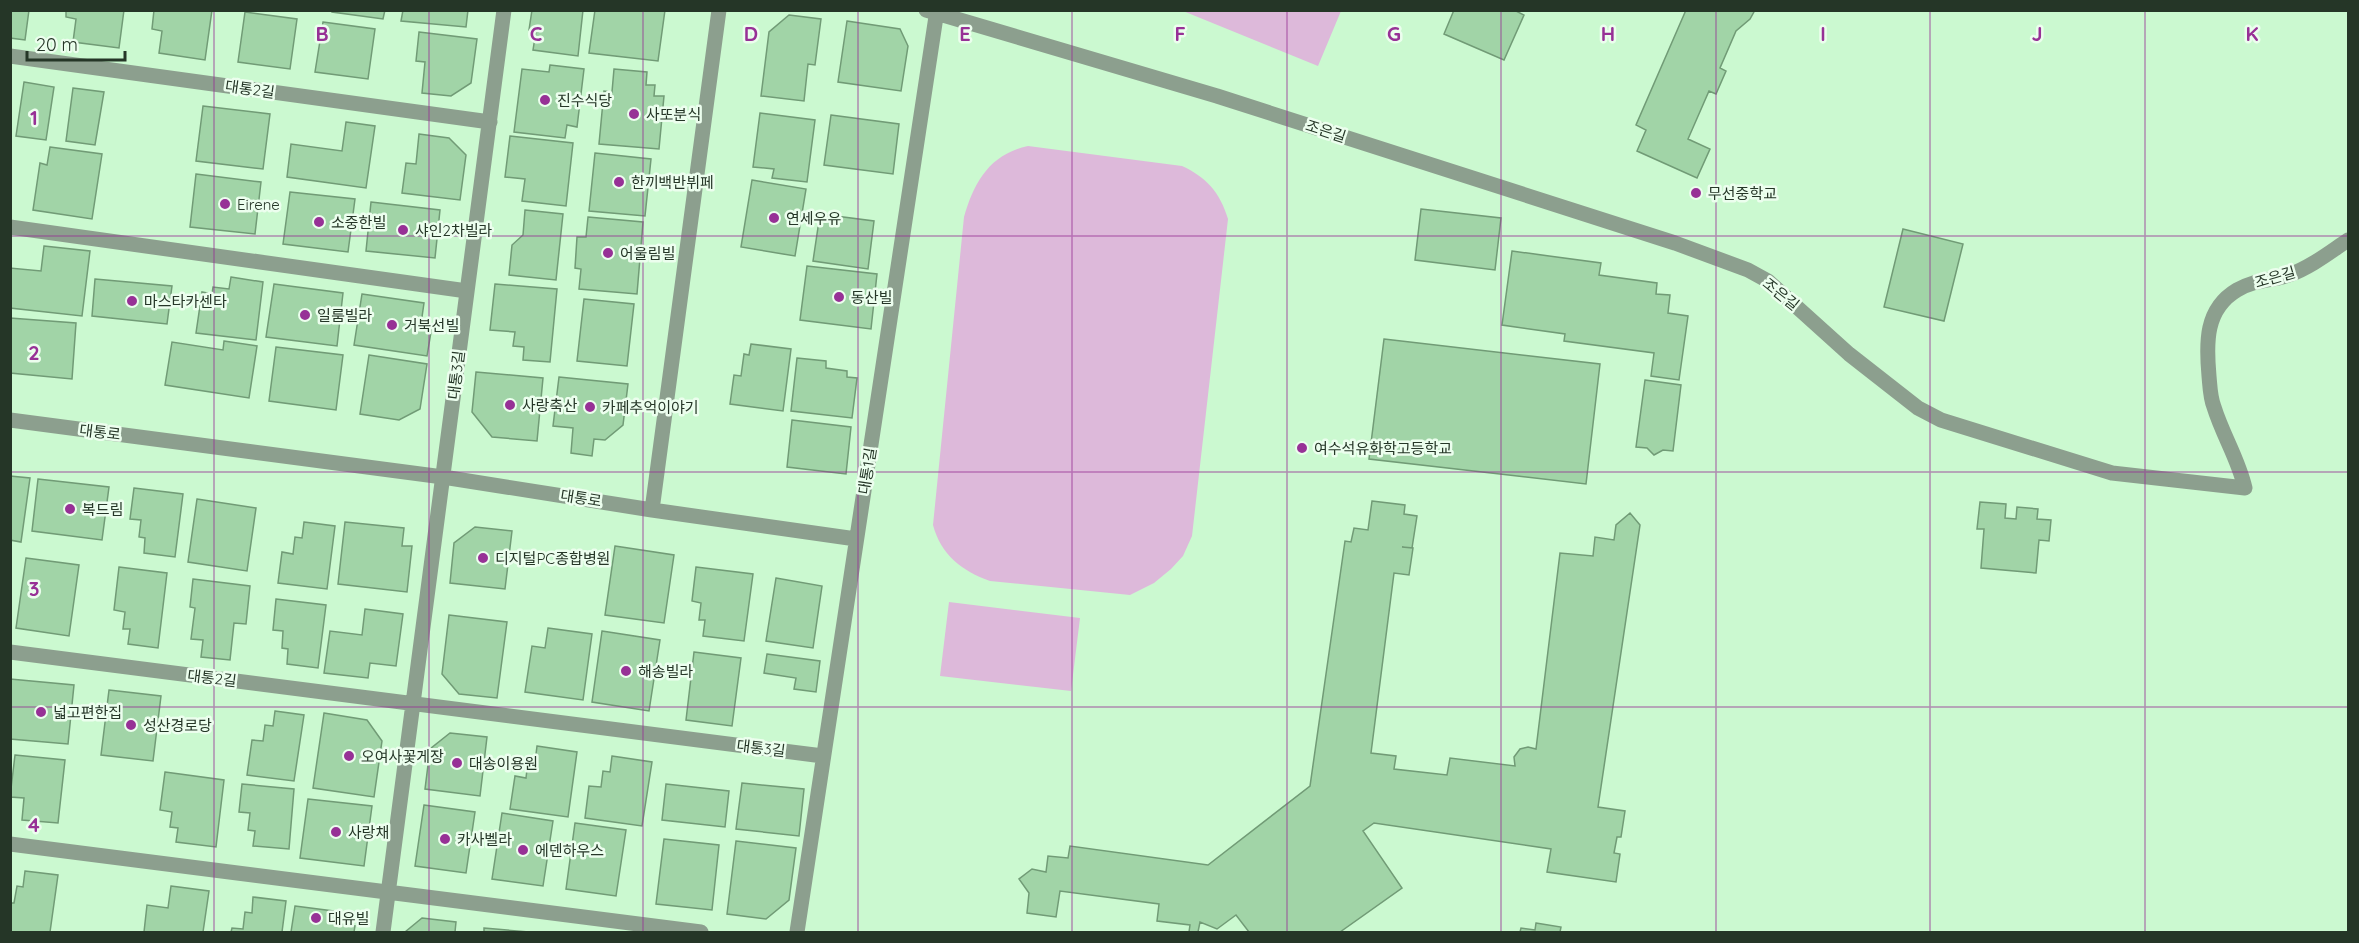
<svg xmlns="http://www.w3.org/2000/svg" width="2359" height="943" font-family="Quicksand,'Noto Sans KR',sans-serif">
<style>
.grass{fill:#ddb9da}
.building{fill:#a1d4a7;stroke:#719b76;stroke-width:1.5}
.lines{fill:none;stroke-linecap:round;stroke-linejoin:round}
.minor{stroke:#8c9f8e;stroke-width:15}
.grid{fill:none;stroke:#973196;stroke-width:1.5;stroke-opacity:0.55}
.poi-dot{fill:#973196;stroke:#ecfeee;stroke-width:2}
.labels{text-anchor:middle;dominant-baseline:central;stroke-width:5;stroke-linejoin:round;paint-order:stroke}
.street-label{font-size:15px;fill:#253627;stroke:#ecfeee}
.poi-label{font-size:15px;fill:#253627;stroke:#ecfeee;text-anchor:start}
.grid-label{font-size:20px;text-anchor:middle;font-weight:bold;fill:#973196;stroke:#ecfeee;stroke-width:5;stroke-linejoin:round;paint-order:stroke}
</style>
<rect width="100%" height="100%" fill="#cbf9d0"/>
<path class="grass" d="M1183 11H1341L1318 66Z
M1028 146 1182 166C1206 177 1220 192 1228 219L1192 536 1183 556 1171 569 1154 583 1130 595 990 581C962 571 941 555 933 525L964 217C974 182 990 154 1028 146Z
M949 602 1080 618 1071 691 940 676Z"/>
<path class="building" d="M10 10H29L25 40 10 38Z
M66 10H124L119 48 73 42 76 19 66 17Z
M154 10H212L205 60 159 53 162 31 152 29Z
M332 10H385L383 19 332 12Z
M403 10H468L466 27 401 21Z
M532 10H583L578 56 533 50 536 31 529 30Z
M595 10H665L658 61 589 53Z
M1454 10H1514L1524 15 1504 60 1444 34Z
M1686 10H1755L1750 19 1736 31 1720 68 1726 71 1716 94 1709 91 1688 139 1710 149 1697 178 1637 151 1646 130 1636 125Z
M245 12 297 19 290 69 238 62Z
M789 15 821 19 815 65 808 64 804 101 761 96 769 32Z
M847 21 900 29 908 46 901 91 838 82Z
M323 22 375 29 368 79 315 72Z
M419 32 477 39 471 83 451 96 422 93 425 62 416 61Z
M550 65 584 69 577 127 567 125 565 138 514 132 522 69 549 72Z
M614 69 647 72 646 85H655L654 96H664L659 149 599 144 604 91 612 92Z
M24 82 54 87 46 140 16 136Z
M73 88 104 92 95 145 66 141Z
M203 106 270 114 263 169 196 161Z
M760 113 815 120 807 182 772 178 774 169 753 167Z
M831 115 899 124 893 174 824 165Z
M346 122 375 126 366 188 287 177 291 144 342 151Z
M419 134 449 138 466 155 460 200 402 193 406 163 416 164Z
M510 136 573 143 566 206 522 201 525 179 505 177Z
M50 147 102 154 92 219 33 210 40 163 47 165Z
M595 153 651 159 645 216 589 211Z
M196 174 261 182 255 234 190 227Z
M752 180 806 189 795 256 741 247Z
M290 192 355 199 348 252 283 244Z
M371 202 440 210 435 258 366 251Z
M1421 209 1501 218 1495 270 1415 260Z
M525 210 563 214 556 280 509 275 512 245 523 235Z
M820 214 874 221 868 269 813 261Z
M588 217 643 222 637 294 579 289 581 269 575 268 577 237H586Z
M1903 229 1963 244 1944 321 1884 307Z
M44 246 90 251 82 316 10 308V268L41 271Z
M1512 251 1601 263 1599 275 1657 283 1656 294 1670 295 1668 313 1688 316 1679 380 1651 376 1654 353 1564 341 1565 334 1502 325Z
M807 266 877 274 871 329 800 320Z
M231 277 263 282 256 340 196 333 202 292 212 294 213 287 229 289Z
M95 279 172 286 167 324 92 316Z
M274 284 343 293 337 346 266 337Z
M495 284 557 289 550 362 523 360 524 347 513 346 515 332 490 330Z
M362 294 424 303 421 324 432 326 427 356 354 345Z
M584 299 634 304 627 366 577 361Z
M10 318 76 323 72 379 10 373Z
M1384 339 1600 364 1586 484 1369 459Z
M224 341 257 346 249 398 165 385 172 342 223 350Z
M751 344 791 349 783 411 730 404 734 375 741 376 744 354 749 355Z
M276 347 343 355 336 410 269 401Z
M369 355 427 364 420 409 399 420 360 414Z
M797 358 826 361V368L847 371V377L857 378 852 418 791 411Z
M476 372 543 378 537 441 492 437 472 412Z
M559 377 628 384 623 425 605 440 594 439 592 456 571 453 573 428 553 426Z
M1645 380 1681 385 1673 451 1663 450 1654 455 1647 448 1636 447Z
M792 420 851 427 846 474 787 467Z
M10 476 30 478 21 542 10 540Z
M38 479 109 487 102 540 32 531Z
M134 488 183 494 175 557 144 553 145 538 139 537 141 520 130 519Z
M197 499 256 508 247 571 188 562Z
M1372 501 1405 505 1404 514 1417 516 1412 548 1402 547 1413 548 1409 575 1394 573 1371 753 1396 756 1394 769 1447 775 1450 758 1515 766 1514 757 1520 749 1528 747 1536 749 1560 553 1593 556 1595 537 1614 540 1616 525 1630 513 1640 525 1598 807 1625 811 1621 837H1617L1614 853 1620 854 1616 882 1547 872 1551 849 1374 823 1363 831 1402 888 1340 932H1249L1236 915 1217 929 1200 922 1198 932H1189L1190 925 1157 921 1159 904 1060 891 1056 917 1027 913 1029 893 1019 879 1032 869 1046 872 1048 856 1068 858 1070 846 1208 865 1310 786 1345 541 1351 542 1354 528 1368 530Z
M1980 502 2006 504 2005 518 2016 519 2017 507 2038 509 2037 519 2051 520 2049 541 2039 540 2036 573 1981 568 1984 529H1977Z
M304 522 335 526 327 589 278 583 282 552 293 554 295 537 302 538Z
M345 522 404 528 402 546H412L407 592 338 584Z
M475 527 512 531 505 589 450 583 454 543Z
M615 546 674 555 664 623 605 615Z
M26 558 79 565 69 636 16 628Z
M119 567 167 573 158 648 128 644 130 629H123L125 612 114 610Z
M696 567 753 574 744 641 703 636 705 620H699L701 603 692 601Z
M776 578 822 586 813 648 766 641Z
M193 579 250 586 246 624 234 623 230 660 201 657 203 640 191 639 195 608 190 607Z
M276 599 326 605 318 668 287 664 288 649 282 648 283 631 273 630Z
M365 609 403 614 396 666 370 663 368 678 324 673 330 631 362 635Z
M449 615 507 622 497 698 459 694 442 674Z
M548 628 592 634 583 700 525 692 532 646 545 648Z
M602 631 660 640 649 711 592 702Z
M694 652 741 658 732 726 686 720Z
M767 654 820 661 816 692 794 689 796 678 764 673Z
M10 679 74 685 68 744 10 739Z
M109 690 161 696 153 761 101 755Z
M275 711 304 715 294 781 247 775 252 740 263 741 265 725 273 726Z
M324 713 367 720 382 741 374 797 313 788Z
M450 733 487 737 480 796 425 789 430 749Z
M537 746 577 752 568 817 510 809 515 776 526 778 528 761 535 762Z
M15 755 65 760 58 823 22 820 24 798 10 797Z
M612 756 652 762 642 826 585 818 589 786 601 787 603 771 610 772Z
M165 772 224 780 216 847 176 842 178 828 170 827 172 812 160 810Z
M742 783 804 789 799 836 736 829Z
M242 784 294 789 289 849 253 846 255 831 248 830 250 813 239 812Z
M666 784 729 791 725 827 662 820Z
M308 799 372 806 364 866 300 858Z
M424 805 475 812 466 873 415 866Z
M502 813 553 821 543 886 492 879Z
M575 823 626 830 616 896 566 889Z
M664 839 719 845 712 910 656 904Z
M736 841 796 848 789 900 766 919 727 914Z
M25 871 58 875 50 932H10V903H14L17 886 23 887Z
M171 886 209 891 203 932H144L147 905 168 908Z
M253 897 286 901 282 932H231L232 928 243 929 245 912 252 913Z
M295 906 341 912 339 924 355 926 354 932H291Z
M422 918 456 922 455 932H405Z
M1536 923 1561 927 1560 932H1520L1521 928 1535 930Z
M484 928 529 932H484Z"/>
<g class="lines">
<path class="minor" d="M926 10 1217 96 1675 243 1748 270 1768 281 1849 354 1918 408 1941 420 2112 473 2245 488C2238 458 2223 436 2214 407 2210 397 2210 386 2209 376 2206 343 2205 309 2237 290 2256 279 2271 281 2289 275 2311 267 2330 252 2348 240
M10 56 490 122
M10 227 467 291
M10 420 443 477 652 510 719 10
M652 510 856 539
M10 652 823 756
M10 844 701 932
M383 932 504 10
M797 932 937 10"/>
</g>
<path class="grid" d="M214 10V932M429 10V932M643 10V932M858 10V932M1072 10V932M1287 10V932M1501 10V932M1716 10V932M1930 10V932M2145 10V932M10 236H2348M10 472H2348M10 707H2348"/>
<g class="poi-dot">
<circle cx="545" cy="100" r="6"/>
<circle cx="634" cy="114" r="6"/>
<circle cx="619" cy="182" r="6"/>
<circle cx="1696" cy="193" r="6"/>
<circle cx="225" cy="204" r="6"/>
<circle cx="774" cy="218" r="6"/>
<circle cx="319" cy="222" r="6"/>
<circle cx="403" cy="230" r="6"/>
<circle cx="608" cy="253" r="6"/>
<circle cx="839" cy="297" r="6"/>
<circle cx="132" cy="301" r="6"/>
<circle cx="305" cy="315" r="6"/>
<circle cx="392" cy="325" r="6"/>
<circle cx="510" cy="405" r="6"/>
<circle cx="590" cy="407" r="6"/>
<circle cx="1302" cy="448" r="6"/>
<circle cx="70" cy="509" r="6"/>
<circle cx="483" cy="558" r="6"/>
<circle cx="626" cy="671" r="6"/>
<circle cx="41" cy="712" r="6"/>
<circle cx="131" cy="725" r="6"/>
<circle cx="349" cy="756" r="6"/>
<circle cx="457" cy="763" r="6"/>
<circle cx="336" cy="832" r="6"/>
<circle cx="445" cy="839" r="6"/>
<circle cx="523" cy="850" r="6"/>
<circle cx="316" cy="918" r="6"/>
</g>
<g class="labels">
<g class="street-label">
<text transform="translate(250 89) rotate(8)">대통2길</text>
<text transform="translate(1326 131) rotate(18)">조은길</text>
<text transform="translate(2275 277) rotate(-16)">조은길</text>
<text transform="translate(1781 294) rotate(39)">조은길</text>
<text transform="translate(456 375) rotate(-83)">대통3길</text>
<text transform="translate(100 432) rotate(7)">대통로</text>
<text transform="translate(867 471) rotate(-81)">대통1길</text>
<text transform="translate(581 498) rotate(9)">대통로</text>
<text transform="translate(212 678) rotate(7)">대통2길</text>
<text transform="translate(761 748) rotate(7)">대통3길</text>
</g>
<g class="poi-label">
<text x="557" y="100">진수식당</text>
<text x="646" y="114">사또분식</text>
<text x="631" y="182">한끼백반뷔페</text>
<text x="1708" y="193">무선중학교</text>
<text x="237" y="204">Eirene</text>
<text x="786" y="218">연세우유</text>
<text x="331" y="222">소중한빌</text>
<text x="415" y="230">샤인2차빌라</text>
<text x="620" y="253">어울림빌</text>
<text x="851" y="297">동산빌</text>
<text x="144" y="301">마스타카센타</text>
<text x="317" y="315">일룸빌라</text>
<text x="404" y="325">거북선빌</text>
<text x="522" y="405">사랑축산</text>
<text x="602" y="407">카페추억이야기</text>
<text x="1314" y="448">여수석유화학고등학교</text>
<text x="82" y="509">복드림</text>
<text x="495" y="558">디지털PC종합병원</text>
<text x="638" y="671">해송빌라</text>
<text x="53" y="712">넓고편한집</text>
<text x="143" y="725">성산경로당</text>
<text x="361" y="756">오여사꽃게장</text>
<text x="469" y="763">대송이용원</text>
<text x="348" y="832">사랑채</text>
<text x="457" y="839">카사벨라</text>
<text x="535" y="850">에덴하우스</text>
<text x="328" y="918">대유빌</text>
</g>
</g>
<g class="grid-label">
<text x="322" y="41">B</text>
<text x="536" y="41">C</text>
<text x="751" y="41">D</text>
<text x="965" y="41">E</text>
<text x="1180" y="41">F</text>
<text x="1394" y="41">G</text>
<text x="1608" y="41">H</text>
<text x="1823" y="41">I</text>
<text x="2037" y="41">J</text>
<text x="2252" y="41">K</text>
<text x="34" y="125">1</text>
<text x="34" y="360">2</text>
<text x="34" y="596">3</text>
<text x="34" y="832">4</text>
</g>
<rect width="2359" height="943" fill="none" stroke="#253627" stroke-width="24"/>
<path d="M27 51v9h98v-9" fill="none" stroke="#253627" stroke-width="3"/>
<text x="36" y="51" font-size="18" fill="#253627" stroke="#ecfeee" stroke-width="4.5" paint-order="stroke">20 m</text>
</svg>
